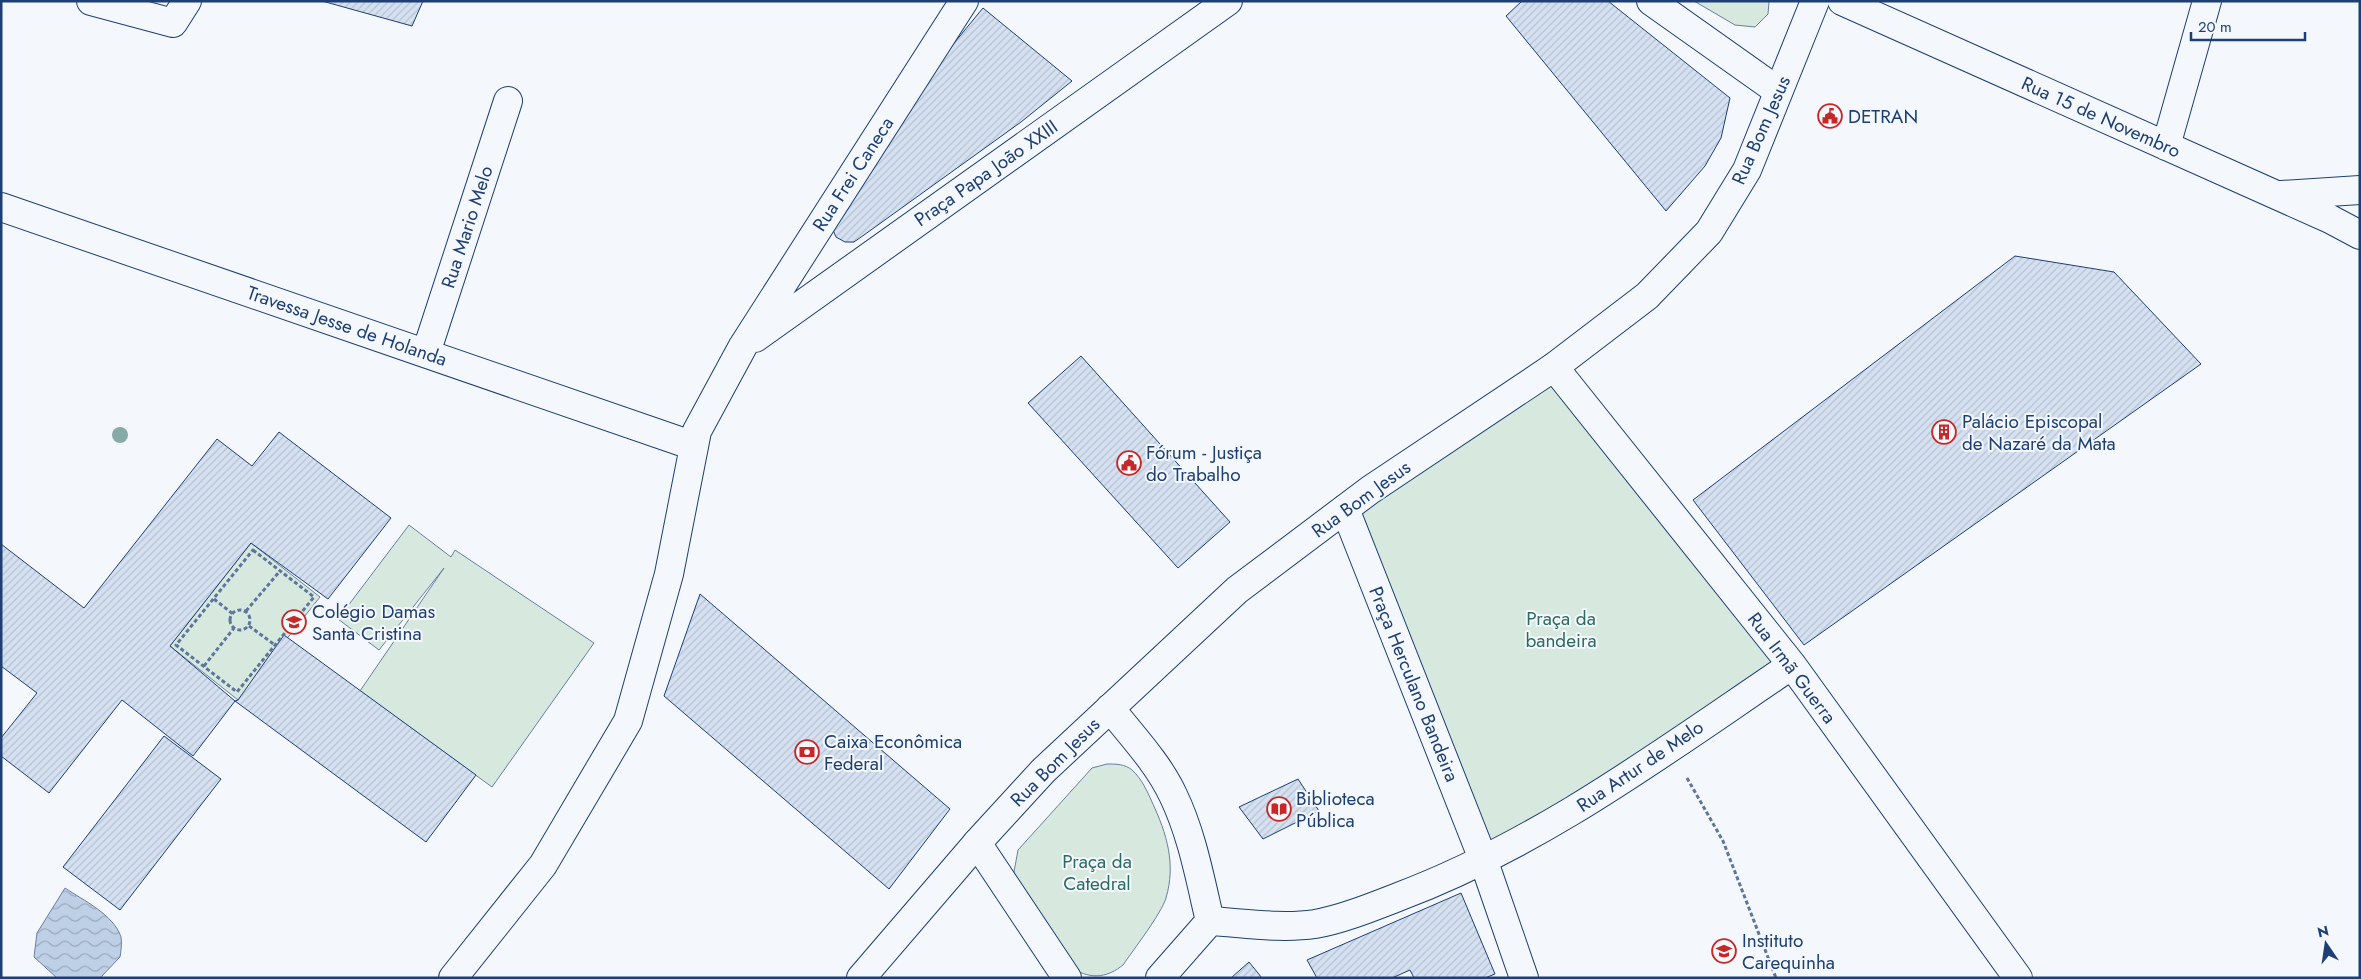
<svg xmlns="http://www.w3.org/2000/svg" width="2361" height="979" font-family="Jost,sans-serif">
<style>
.green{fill:#d7e8df;stroke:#687fa3}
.water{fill:url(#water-waves);stroke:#687fa3}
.building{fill:url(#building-hatch);stroke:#1d3f73}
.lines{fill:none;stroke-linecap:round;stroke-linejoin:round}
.minor-casing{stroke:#1d3f73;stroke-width:30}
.tertiary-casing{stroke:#1d3f73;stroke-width:30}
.path{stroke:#5e769c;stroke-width:3;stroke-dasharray:4 2.5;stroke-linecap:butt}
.minor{stroke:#f4f7fb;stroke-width:28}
.tertiary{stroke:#f4f7fb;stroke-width:28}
.tree{fill:#86aba6}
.labels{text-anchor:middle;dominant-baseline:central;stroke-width:4;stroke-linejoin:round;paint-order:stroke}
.poi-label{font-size:19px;fill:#1d3f73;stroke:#f4f7fb;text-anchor:start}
.street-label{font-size:19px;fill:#1d3f73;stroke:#f4f7fb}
.park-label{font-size:19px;fill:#2c6c60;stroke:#f4f7fb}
</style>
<defs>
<pattern id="water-waves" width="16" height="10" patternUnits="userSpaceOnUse" patternTransform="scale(1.25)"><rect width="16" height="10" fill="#bed0e5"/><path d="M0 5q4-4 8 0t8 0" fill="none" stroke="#9aaabe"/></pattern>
<pattern id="building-hatch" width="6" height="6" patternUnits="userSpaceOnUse" patternTransform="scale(1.25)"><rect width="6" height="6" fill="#d5e0f0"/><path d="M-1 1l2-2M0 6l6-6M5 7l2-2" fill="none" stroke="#b6c1d1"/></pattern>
</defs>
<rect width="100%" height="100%" fill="#f4f7fb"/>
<path class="green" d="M1694 1H1769V2L1768 14 1755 27 1735 25Z
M1554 367 1792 665 1483 859 1345 509Z
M409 525 451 557 455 550 594 643 492 787 360 691 444 568 379 650 338 619Z
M251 543 320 597 238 700 170 646Z
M1107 764C1116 764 1125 764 1132 770 1142 779 1147 791 1152 802 1167 834 1176 864 1166 898 1161 914 1134 949 1123 965 1108 977 1094 979 1077 971L1016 880 1014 872 1018 850 1092 768Z"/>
<path class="water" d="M65 888C83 900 114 915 121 937 122 943 121 951 120 957L100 978H57L34 957 37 933Z"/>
<path class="building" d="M322 1H423L412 26Z
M1522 1H1608L1730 98 1721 138 1705 166 1666 211 1506 16Z
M983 8 1072 81 1021 122 864 235 854 242H845L836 237 832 228 945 54Z
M2015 256 2114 272 2201 364 1804 645 1693 500Z
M1081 356 1230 522 1178 568 1028 403Z
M279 432 391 518 328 599 251 543 170 646 235 701 193 756 122 700 49 793 1 756V738L37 693 1 666V544L84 608 217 439 252 466Z
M700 594 950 809 889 889 664 696Z
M284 635 476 775 426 842 235 701 238 700Z
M164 736 221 779 120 910 63 867Z
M1298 779 1319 811 1263 839 1239 807Z
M1461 893 1495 974 1485 978H1414L1410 970 1392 978H1317L1307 960Z
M1249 962 1262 978H1231Z"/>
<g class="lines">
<g class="minor-casing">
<path id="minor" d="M91 1 173 23 187 1
M1651 1 1778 91
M1842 1 2330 219 2360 235
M2166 146 2207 1
M2281 195 2360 190
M1 207 694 446
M755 338 1228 1
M426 353 508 101
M1554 367 1792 665 2018 978
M1345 509 1483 859 1524 978
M1110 708C1132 736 1158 763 1173 795 1192 834 1200 879 1210 921
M977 843 1067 978
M1210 921C1244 923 1281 929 1315 924 1343 919 1372 907 1398 897 1542 843 1666 750 1792 665
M453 978 543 865 628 721 669 574 697 431 743 346 964 1
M1160 978 1210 921"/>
</g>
<g class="tertiary-casing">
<path id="tertiary" d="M861 978 977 843 1043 771 1237 590 1370 490 1554 367 1647 296 1709 232 1747 170 1815 1"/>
</g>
<path class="path" d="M253 550 314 597 237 692 176 645Z
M214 599 233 614
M230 620a10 10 0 1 1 20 0a10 10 0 1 1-20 0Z
M246 611 280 571
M249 626 275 645
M204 666 234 628
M1687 778 1723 841 1776 978"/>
<use href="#minor" class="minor"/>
<use href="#tertiary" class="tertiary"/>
</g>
<circle class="tree" cx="120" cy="435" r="8"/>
<defs>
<g id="civic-ring" transform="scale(1.25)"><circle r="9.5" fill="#f4f7fb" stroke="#c62828" stroke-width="1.5"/><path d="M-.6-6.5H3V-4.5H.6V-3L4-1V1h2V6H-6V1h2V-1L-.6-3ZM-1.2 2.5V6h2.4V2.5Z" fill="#c62828"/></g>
<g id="building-ring" transform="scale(1.25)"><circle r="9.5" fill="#f4f7fb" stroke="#c62828" stroke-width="1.5"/><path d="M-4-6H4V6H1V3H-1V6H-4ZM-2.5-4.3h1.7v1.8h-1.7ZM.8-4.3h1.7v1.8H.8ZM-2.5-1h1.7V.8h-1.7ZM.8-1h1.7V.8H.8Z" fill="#c62828"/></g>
<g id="school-ring" transform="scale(1.25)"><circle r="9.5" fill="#f4f7fb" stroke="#c62828" stroke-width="1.5"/><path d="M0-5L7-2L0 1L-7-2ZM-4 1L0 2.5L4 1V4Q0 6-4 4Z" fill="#c62828"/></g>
<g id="bank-ring" transform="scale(1.25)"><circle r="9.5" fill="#f4f7fb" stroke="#c62828" stroke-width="1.5"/><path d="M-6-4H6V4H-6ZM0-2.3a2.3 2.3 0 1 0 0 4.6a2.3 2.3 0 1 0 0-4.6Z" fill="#c62828"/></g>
<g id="library-ring" transform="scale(1.25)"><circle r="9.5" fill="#f4f7fb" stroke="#c62828" stroke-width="1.5"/><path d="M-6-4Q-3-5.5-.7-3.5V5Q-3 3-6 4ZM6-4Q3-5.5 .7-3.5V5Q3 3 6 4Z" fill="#c62828"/></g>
</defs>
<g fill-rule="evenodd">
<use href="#civic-ring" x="1830" y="116"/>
<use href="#building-ring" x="1944" y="432"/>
<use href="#civic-ring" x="1129" y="463"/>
<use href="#school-ring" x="294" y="622"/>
<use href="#bank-ring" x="807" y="752"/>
<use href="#library-ring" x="1279" y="809"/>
<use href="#school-ring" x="1724" y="951"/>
</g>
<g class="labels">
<g class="poi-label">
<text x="1848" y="116">DETRAN</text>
<text x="1962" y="421">Palácio Episcopal<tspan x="1962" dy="22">de Nazaré da Mata</tspan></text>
<text x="1146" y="452">Fórum - Justiça<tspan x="1146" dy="22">do Trabalho</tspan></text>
<text x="312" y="611">Colégio Damas<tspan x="312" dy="22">Santa Cristina</tspan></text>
<text x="824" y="741">Caixa Econômica<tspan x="824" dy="22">Federal</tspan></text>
<text x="1296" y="798">Biblioteca<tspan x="1296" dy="22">Pública</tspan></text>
<text x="1742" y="940">Instituto<tspan x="1742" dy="22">Carequinha</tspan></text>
</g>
<g class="street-label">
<text transform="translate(2101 117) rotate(24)">Rua 15 de Novembro</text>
<text transform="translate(1761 130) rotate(-66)">Rua Bom Jesus</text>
<text transform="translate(986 173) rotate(-35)">Praça Papa João XXIII</text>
<text transform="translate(853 174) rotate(-57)">Rua Frei Caneca</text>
<text transform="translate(467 227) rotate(-72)">Rua Mario Melo</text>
<text transform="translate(347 326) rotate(19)">Travessa Jesse de Holanda</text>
<text transform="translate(1361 499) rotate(-36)">Rua Bom Jesus</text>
<text transform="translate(1792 668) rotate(53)">Rua Irmã Guerra</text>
<text transform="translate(1414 684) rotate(68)">Praça Herculano Bandeira</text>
<text transform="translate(1055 762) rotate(-45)">Rua Bom Jesus</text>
<text transform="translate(1640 766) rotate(-34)">Rua Artur de Melo</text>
</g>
<g class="park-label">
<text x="1561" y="618">Praça da<tspan x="1561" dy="22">bandeira</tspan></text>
<text x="1097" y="861">Praça da<tspan x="1097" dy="22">Catedral</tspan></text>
</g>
</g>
<rect width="2361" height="979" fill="none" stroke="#1d3f73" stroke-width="5"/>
<g transform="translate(2326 944) rotate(347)" stroke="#f4f7fb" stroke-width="4" paint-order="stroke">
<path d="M0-4L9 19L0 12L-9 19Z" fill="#1d3f73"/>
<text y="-8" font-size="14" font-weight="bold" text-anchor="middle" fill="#1d3f73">N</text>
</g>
<path d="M2191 32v8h114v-8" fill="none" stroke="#1d3f73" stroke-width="2.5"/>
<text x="2198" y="32" font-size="15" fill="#1d3f73" stroke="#f4f7fb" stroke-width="4" paint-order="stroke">20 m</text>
</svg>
